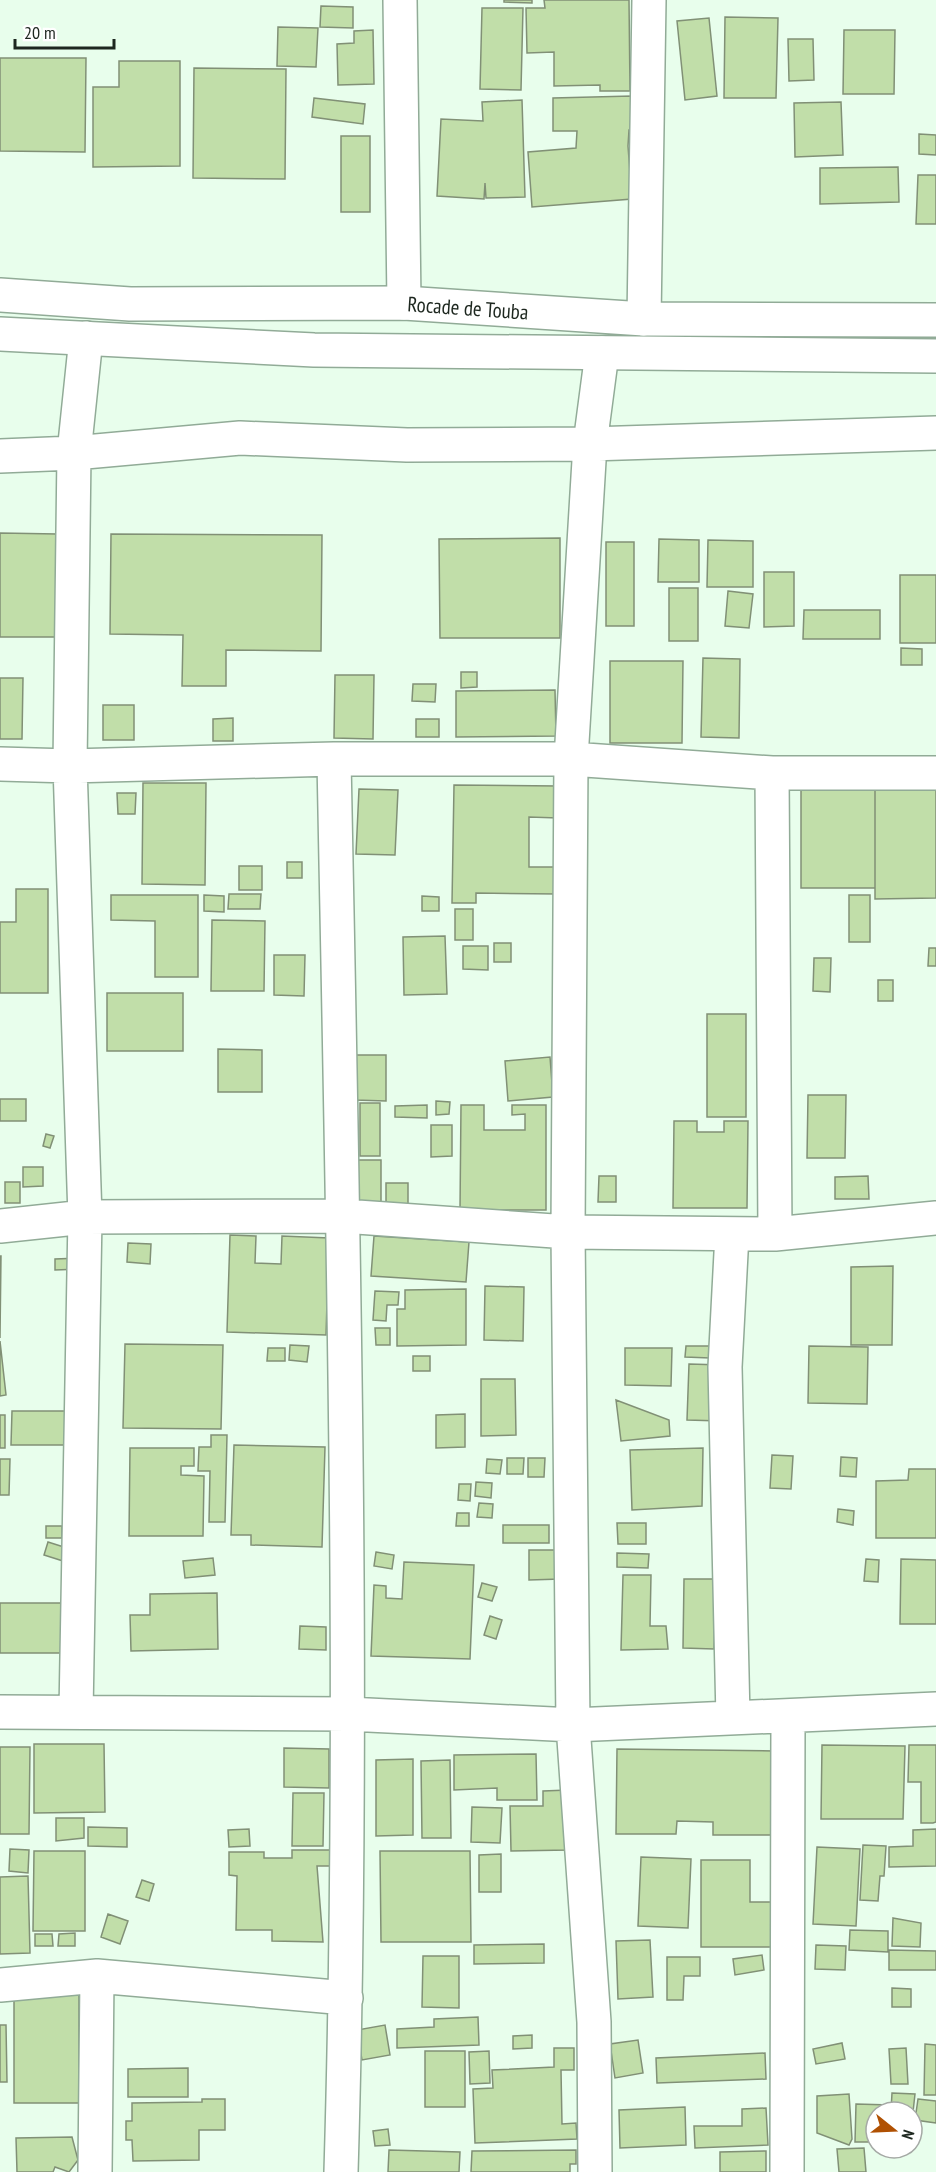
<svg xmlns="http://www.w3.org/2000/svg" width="936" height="2172" font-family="'PT Sans Narrow',sans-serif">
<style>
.building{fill:#c1dea9;stroke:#819076;stroke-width:1.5}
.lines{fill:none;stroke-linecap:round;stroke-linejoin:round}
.street-casing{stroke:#91ab97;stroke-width:36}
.primary-casing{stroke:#91ab97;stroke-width:36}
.street{stroke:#fff;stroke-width:33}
.primary{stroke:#fff;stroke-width:33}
.labels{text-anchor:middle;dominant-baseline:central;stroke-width:4.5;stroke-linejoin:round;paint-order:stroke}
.street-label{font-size:21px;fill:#1d271f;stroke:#fff}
</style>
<rect width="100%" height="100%" fill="#e8feec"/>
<path class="building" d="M504 0H532V3L504 2Z
M544 0H629L630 91H600V85L554 86V52L527 53 526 8H545Z
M321 6 353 7V28L320 27Z
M482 8H523L521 90 480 89Z
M725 17 778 18 776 98H724Z
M709 18 717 96 685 100 677 21Z
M278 27 318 28 316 67 277 66Z
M373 30 374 84 338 85 337 44 354 43V31Z
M844 30H895L894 94H843Z
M788 39H813L814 80 789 81Z
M0 58H86L85 152 0 151Z
M119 61H180V166L93 167V87H119Z
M194 68 286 69 285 179 193 178Z
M632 96 633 130H629L628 146 632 199 532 207 528 152 576 148 577 131H553V98Z
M314 98 365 104 363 124 312 117Z
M522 100 525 197 486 198 485 183 484 199 437 196 441 119 483 121 482 102Z
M841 102 843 155 795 157 794 103Z
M919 134 936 135V155L919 154Z
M341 136H370V212H341Z
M898 167 899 202 820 204V168Z
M918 175H936V224H916Z
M0 533 57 534V637H0Z
M111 534 322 535 321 651 226 650V686H182L183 635 110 634Z
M560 538V638H440L439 539Z
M659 539 699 540V582H658Z
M708 540 753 541V587H707Z
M606 542H634V626H606Z
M764 572H794V626L764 627Z
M900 575H936V643H900Z
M669 588H698V641H669Z
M728 591 753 594 749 628 725 626Z
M804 610H880V639H803Z
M901 648 922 649V665H901Z
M703 658 740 659 739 738 701 737Z
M610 661H683L682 743H610Z
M461 672H477V687L461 688Z
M335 675H374L373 739 334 738Z
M0 678H23L22 739H0Z
M413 684H436L435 702 412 701Z
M555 690 556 736 456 737V691Z
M103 705H134V740H103Z
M233 718V741H213V719Z
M416 719H439V737H416Z
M143 783H206L205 885 142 884Z
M454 785 558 786V818L529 817V867H557V894L476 893V903H452Z
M801 785H875V888H801Z
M875 785H936V898L875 899Z
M359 789 398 790 395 855 356 854Z
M117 793H136L135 814H118Z
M287 862H302V878H287Z
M239 866H262V890H239Z
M16 889H48V993H0V922H16Z
M229 894H261L260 909H228Z
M111 895H198V977H155V921L111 920Z
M204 895 224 896V912L204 911Z
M849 895H870V942H849Z
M422 896 439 897V911H422Z
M455 909H473V940H455Z
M212 920 265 921 264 991H211Z
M445 936 447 994 404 995 403 937Z
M494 943H511V962H494Z
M463 946H488V970L463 969Z
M929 948H936V966H928Z
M274 955H305L304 996 274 995Z
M814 958H831L830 992 813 991Z
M878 980H893V1001H878Z
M107 993H183V1051H107Z
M707 1014H746V1117H707Z
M218 1049 262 1050V1092H218Z
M356 1055H386V1101L355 1100Z
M550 1057 553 1097 508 1101 505 1061Z
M808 1095H846L845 1158H807Z
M0 1099H26V1121H0Z
M436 1101 450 1102 449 1114 436 1115Z
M360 1103H380V1156H360Z
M427 1105V1118L395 1117V1106Z
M461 1105H484V1130H525V1114L512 1115V1105H546V1210H460Z
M674 1121H697V1132H724V1121H748L747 1208H673Z
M431 1125H452V1156L431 1157Z
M46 1134 54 1136 50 1148 43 1146Z
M357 1160H381V1206H357Z
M23 1167H43V1186L23 1187Z
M599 1176H616V1202H598Z
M868 1176 869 1199H835V1177Z
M5 1182H20V1203H5Z
M386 1183H408V1207H386Z
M230 1235 256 1236 255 1263 281 1264 282 1236 329 1238 326 1335 227 1332Z
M374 1236 469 1242 466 1282 371 1276Z
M128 1243 151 1244 150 1264 127 1262Z
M0 1256H1L0 1338Z
M80 1258 81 1269 55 1270V1259Z
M893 1266 892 1345H851V1267Z
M485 1286 524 1287 523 1341 484 1340Z
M466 1289V1345L397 1346V1309H405V1290Z
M375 1291 399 1292 398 1305H387L386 1321 373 1320Z
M375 1328H390V1345H376Z
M0 1341 6 1395 0 1396Z
M125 1344 223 1345 221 1429 123 1428Z
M290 1345 309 1346 307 1362 289 1360Z
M686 1346H710V1358L685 1357Z
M809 1346 868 1347 867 1404 808 1403Z
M268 1348H285V1361H267Z
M625 1348H672L671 1386 625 1385Z
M413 1356H430V1371H413Z
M689 1364 722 1365 721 1421 687 1420Z
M481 1379H515L516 1435 481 1436Z
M616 1400 669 1420 670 1436 621 1441Z
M12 1411H66V1445H11Z
M465 1414V1447L436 1448V1415Z
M0 1415H5V1448H0Z
M211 1435H227L225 1522H209L210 1471H198L199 1447H211Z
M234 1445 325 1447 322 1547 251 1545V1535H231Z
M130 1448H194V1466H181V1475L204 1476 203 1536H129Z
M703 1448 702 1506 632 1510 630 1450Z
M772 1455 793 1456 791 1489 770 1488Z
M841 1457 857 1458 856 1477 840 1476Z
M507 1458H524L523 1474H507Z
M528 1458H545L544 1477H528Z
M0 1459H10L9 1495H0Z
M487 1459 502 1460 500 1474 486 1473Z
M909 1469H936V1538H876V1481L908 1480Z
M476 1482 492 1483 491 1498 475 1496Z
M459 1484H471L470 1501 458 1500Z
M479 1503 493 1504 492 1518 477 1517Z
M838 1509 854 1511 853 1525 837 1522Z
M457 1513H469V1526H456Z
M617 1523H646V1544H618Z
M503 1525H549V1543H503Z
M46 1526H62V1538H46Z
M48 1542 67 1548 63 1561 44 1555Z
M529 1550H561V1579L529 1580Z
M376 1552 394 1555 392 1569 374 1566Z
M617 1553 649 1554 648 1568 617 1567Z
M213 1558 215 1575 185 1578 183 1561Z
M866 1559 879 1560 878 1582 864 1581Z
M901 1559 936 1560V1624H900Z
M404 1562 474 1565 470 1659 371 1656 374 1585 386 1586V1598L402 1599Z
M623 1575H651L650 1626H666L668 1649 621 1650Z
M684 1579H716L714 1649 683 1648Z
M482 1583 497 1587 492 1601 478 1597Z
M217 1593 218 1649 131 1651 130 1615H150V1594Z
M0 1603H68L67 1653H0Z
M490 1616 502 1620 496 1639 484 1635Z
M300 1626 326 1627V1650L299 1649Z
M34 1744H104L105 1812 34 1813Z
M822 1745 905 1746 903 1819H821Z
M909 1745H936V1822L933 1823H921V1782H908Z
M0 1747H30L29 1834H0Z
M284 1748 329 1749V1788L284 1787Z
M617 1749 774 1751 773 1835H713V1822L677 1821 676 1834H616Z
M536 1754 537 1800H497V1788L454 1790V1755Z
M413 1759V1835L376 1836V1760Z
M450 1760 451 1838H422L421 1761Z
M568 1790 569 1850 511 1851 510 1806H543V1791Z
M293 1793H324L323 1846H292Z
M472 1807 502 1808 500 1843 471 1842Z
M56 1818H84V1838L56 1841Z
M88 1827 127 1828V1847L88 1846Z
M249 1829 250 1846 229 1847 228 1830Z
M936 1829V1866L889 1867V1847L913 1846V1830Z
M863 1845 886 1846 884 1876H880L878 1901 860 1900Z
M817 1847 860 1849 856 1926 813 1924Z
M10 1849 29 1850 28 1873 9 1871Z
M292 1850H337V1866H317L323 1942 272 1941V1930H236L237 1876 229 1875V1852H264V1858H292Z
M34 1851H85V1931H33Z
M380 1851H470L471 1942H381Z
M501 1854V1892H479V1855Z
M641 1857 691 1859 688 1928 638 1926Z
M701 1860H750V1902H777V1947H701Z
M28 1876 30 1953 0 1954V1877Z
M142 1880 154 1884 149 1901 136 1897Z
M108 1914 128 1921 120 1944 101 1937Z
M893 1918 921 1923 920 1947 892 1946Z
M850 1930 888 1931V1952L849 1950Z
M75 1933V1946H58L59 1934Z
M35 1934H52L53 1946H35Z
M650 1940 653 1997 618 1999 616 1941Z
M544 1944V1963L474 1964V1945Z
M816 1945 846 1946 845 1970 815 1969Z
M889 1950 936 1951V1970H889Z
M762 1955 764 1970 735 1975 733 1959Z
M423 1956H459V2008L422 2007Z
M667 1957H700V1976H684L683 2000H667Z
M892 1988 911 1989V2007H892Z
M14 1990H79V2103H14Z
M478 2017 479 2045 397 2048V2029L434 2027V2019Z
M0 2025H6L7 2082H0Z
M385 2025 390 2055 362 2060 357 2030Z
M532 2035V2048L513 2049V2036Z
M638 2040 643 2073 615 2078 610 2044Z
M842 2043 845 2059 816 2064 813 2049Z
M925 2044 936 2045V2095H924Z
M554 2048H574V2070H561L562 2124 576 2123 577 2139 475 2143 473 2089 493 2088 492 2070 554 2067Z
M906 2048 908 2084H891L889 2049Z
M425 2051H465V2107H425Z
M489 2051 490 2083 470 2084 469 2052Z
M765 2053 766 2079 657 2083 656 2058Z
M188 2068V2097H128V2069Z
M892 2093 915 2094 913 2112 891 2111Z
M849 2094 852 2139 849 2145 817 2133V2096Z
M202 2099H225V2130H199V2160L133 2161 132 2140H126V2121H132V2103L202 2102Z
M918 2099 936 2101V2123L915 2120Z
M856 2104 890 2105V2112H876V2142H855Z
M685 2107 686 2145 620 2148 619 2110Z
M766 2108 768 2145 695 2148 694 2126H742V2109Z
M388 2129 390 2145 375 2146 373 2131Z
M72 2137 78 2160 69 2172 55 2167 53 2172H17L16 2138Z
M864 2148 866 2172H839L837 2149Z
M389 2150 460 2152 459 2172H388Z
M576 2150V2164H570V2172H471L472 2151Z
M766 2151V2172H720V2152Z"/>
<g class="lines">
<g class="street-casing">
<path id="street" d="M400 0 404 303
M644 319 649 0
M0 456 74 453 240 438 407 445 590 444 936 433
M334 759C343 1230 355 1701 341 2172
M0 764 70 766 334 759H571L772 773H936
M772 773 775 1234
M0 1226 85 1217 343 1216 568 1232 775 1234 936 1218
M732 1234 725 1367 733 1718
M0 1712 348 1714 573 1725 936 1709
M76 1712 85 1217 70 766 74 453 86 338
M0 1985 97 1976 346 1998
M95 2172 97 1976
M595 2172 594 2022 573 1725 568 1232 571 759 590 444 602 353
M787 2172 788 1716"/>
</g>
<g class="primary-casing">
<path id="primary" d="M0 295 130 304 404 303 644 319 936 320
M0 334 314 350 936 356"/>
</g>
<use href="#street" class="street"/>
<use href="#primary" class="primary"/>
</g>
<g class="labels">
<g class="street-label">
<text transform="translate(468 308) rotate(4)">Rocade de Touba</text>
</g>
</g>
<g transform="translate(894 2130) rotate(108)"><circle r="28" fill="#ffffff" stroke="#a5a9a5" stroke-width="1.5"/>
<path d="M0-4.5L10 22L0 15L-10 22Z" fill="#b05103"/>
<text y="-9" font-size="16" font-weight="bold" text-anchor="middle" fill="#1d271f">N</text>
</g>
<path d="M15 39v9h99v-9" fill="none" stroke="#1d271f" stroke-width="3"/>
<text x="24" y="39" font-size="18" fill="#1d271f" stroke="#ffffff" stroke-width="4.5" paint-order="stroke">20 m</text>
</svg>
